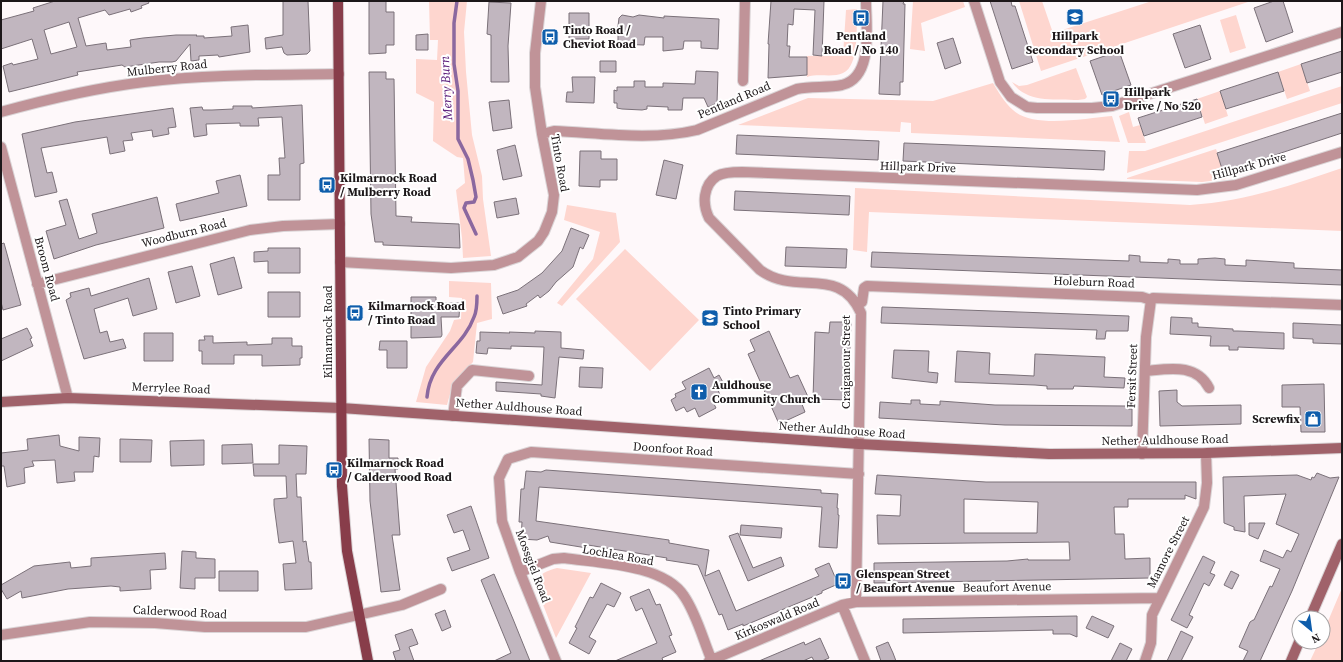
<svg xmlns="http://www.w3.org/2000/svg" width="1343" height="662" font-family="'Source Serif 4',serif">
<style>
.green{fill:#fed6cf}
.lines{fill:none;stroke-linecap:round;stroke-linejoin:round}
.stream{stroke:#8b689f;stroke-width:3.5}
.building{fill:#c1b6bf;stroke:#7b7179;fill-rule:evenodd}
.street-casing{stroke:#dad4d6;stroke-width:12}
.secondary-casing{stroke:#dad4d6;stroke-width:12}
.primary-casing{stroke:#dad4d6;stroke-width:12}
.street{stroke:#c09398;stroke-width:10}
.secondary{stroke:#a0626a;stroke-width:10}
.primary{stroke:#883d4a;stroke-width:10}
.labels{text-anchor:middle;dominant-baseline:central;stroke-width:4;stroke-linejoin:round;paint-order:stroke}
.poi-label{font-size:12px;font-weight:bold;fill:#1c1719;stroke:#fff;text-anchor:start}
.street-label{font-size:12px;fill:#1c1719;stroke:#fff}
.water-label{font-size:13px;font-style:italic;fill:#5f227d;stroke:#fff}
</style>
<rect width="100%" height="100%" fill="#fef8fa"/>
<path class="green" d="M429 1H467L464 32 466 72 472 135 482 176 483 199 491 256 463 258 462 238 456 190 465 183 463 158 457 157 433 141 434 102 416 93V59L437 60 438 40H430Z
M913 1H963L965 7 921 23 925 51 910 49Z
M1019 1H1042L1053 33 1152 1H1251L1041 71Z
M857 9C856 25 860 66 843 73 833 78 818 73 807 77V56L843 55 846 10Z
M1236 15 1246 48 1230 53 1220 20Z
M1301 64 1310 91 1287 99 1278 72Z
M1076 68 1087 97 1085 99 1078 100C1055 99 1026 103 1012 82L1019 86 1027 85Z
M993 83C999 93 1004 102 1013 110 1033 129 1086 118 1112 116L1120 142 911 133V123L901 122 900 132 738 125 808 98 933 101Z
M1342 86V103L1127 173 1129 151H1145Z
M1220 91 1228 116 1205 124 1197 99Z
M1129 112 1133 127 1140 125 1146 143H1128L1119 116Z
M1216 149 1226 179 1202 182 1127 179V178Z
M1342 168V231L869 212 867 252 853 250 855 188 1190 205C1245 201 1290 186 1342 168Z
M567 205 616 213 620 242 562 306 557 303 593 259 600 232 564 220Z
M625 249 699 320 650 371 576 299Z
M449 281 491 283 492 319 477 323 473 362 453 383 447 405 416 402 426 367 450 331 454 320 461 319 462 298 449 297Z
M557 568 591 573 556 638 535 584C539 573 547 571 557 568Z
M1342 588V661H1310L1319 642H1323V633Z"/>
<g class="lines">
<path class="stream" d="M457 1 454 23V64L458 91V139L468 159 473 180 476 197 474 202 466 203 464 208 476 234
M427 397C430 360 463 348 474 317 477 311 477 302 477 296"/>
</g>
<path class="building" d="M55 1H148L149 3 141 6 142 8 131 12 130 9 109 15 105 10 78 18 86 46 106 43 107 50 131 47 130 40 143 38 176 35H197L196 36H204V38L232 36 231 27 248 25 250 52 219 57 218 55 199 56V60L191 61 190 44 176 61 172 62H159L125 67 122 65 77 72 78 75 9 92 3 66 12 63 13 65 38 59 32 39 1 49V20L34 11 33 8ZM69 22 77 47 51 54 44 30Z
M283 1H308L310 51 307 54 287 55 284 53 282 47 266 49 265 38 283 35Z
M369 1H386V12H394V45H386V53L369 54Z
M771 1H824L822 56 813 55 815 10 794 9 793 25 788 24 787 46H790L789 57H807V75L768 78 769 44H768Z
M883 1H904L903 4H905L903 82H900V95L879 94Z
M990 1H1011L1012 6H1015L1033 62 1012 69Z
M1274 1H1283L1293 32 1266 42 1254 8Z
M489 2 511 3 508 46 509 82H491V35L487 34Z
M569 13H589V39H569Z
M622 15 633 17 639 15 664 18V16L719 19 718 49 701 48V41H684L683 49 663 51V37H645L644 45 618 44V32L615 29 618 26 619 18Z
M1200 25 1211 59 1185 68 1173 34Z
M428 34V50H416V35Z
M953 38 961 63 945 69 937 43Z
M1119 51 1131 85 1102 95 1090 61Z
M1342 51V72L1307 83 1301 64Z
M600 61H616V72H600Z
M696 71 718 72 717 103 708 107 704 98H683L682 110H668V107L647 106V109L642 110 622 109 617 108V103H614V90L617 91V87H634V81H645V87H663V83L695 84Z
M369 72H386V79H394L396 216 412 217 411 222 459 224 460 248 383 245V242H375L371 214Z
M1278 72 1284 91 1226 109 1220 91Z
M572 77H595L594 103 566 102 567 92H573Z
M1197 99 1202 117 1144 136 1138 118Z
M509 100 512 128 493 131 489 102Z
M302 105 304 163 300 164V200H268V175H280L279 158H285L282 117 258 118 259 126H240V123L206 124 207 135 194 137 190 108 202 107 203 110H212L233 109V106H252V108Z
M173 108 176 127 168 128 169 134 153 137 152 130 131 133 133 140 123 141 125 151 110 154 107 137 41 148 47 173 52 172 57 192 35 197 22 134 75 122Z
M1342 113V133L1223 172 1217 153Z
M737 135 879 141 878 160 736 154Z
M904 143 1105 151 1104 170 903 161Z
M515 145 522 176 503 180 497 150Z
M580 151H601V159H617V180H600V187L579 186Z
M664 160 683 165 676 199 656 195Z
M240 175 247 206 180 221 176 204 219 193 216 181Z
M735 191 850 196 849 215 734 210Z
M157 197 164 228 96 245 54 259 46 231 66 225 59 201 67 199 79 239 97 233 92 214Z
M516 198 519 214 497 218 494 202Z
M571 228 589 235 583 249 580 247 573 267 556 282 549 291 540 298 538 295 526 304 527 306 503 314 497 297 518 290 542 273 562 251Z
M4 243 21 305 3 310 1 302V244Z
M786 247 847 249 846 268 785 266Z
M268 248H300V273H268V261L254 262V252L268 251Z
M872 252 1129 261V255L1140 256V262L1168 263V259L1180 260V264H1198V259L1215 258 1225 259V265L1246 266V260L1294 263V268L1342 270V285L871 267Z
M234 257 242 288 218 295 210 264Z
M192 266 200 296 176 303 168 272Z
M149 278 157 309 133 316 128 298 94 309 100 333 107 331 110 342 123 339 126 348 84 359 66 300 71 297 70 293 89 288 91 296Z
M268 292H300V317H268Z
M411 297H436V303H460L459 317H441L442 335 441 337 411 338Z
M882 307 1129 316 1128 331H1106L1105 339H1096L1097 330 881 323Z
M1171 317 1192 318V323H1198V327L1233 329V331H1238L1284 333V349L1238 347V350H1229V346H1210L1211 336 1170 334Z
M830 322H851L848 400 813 399 815 332 829 333Z
M1293 323 1342 325V344L1313 343V339L1293 338Z
M27 328 32 338 30 339 33 346 1 361V339Z
M535 331 561 332V348L584 350 583 359 559 357 555 398 541 396V394L496 391V382L542 385 544 347 511 346V349L488 348 487 354 476 353 477 341H480V332L510 333 509 332 535 333Z
M769 331 790 378 798 375 809 399H800L805 412 779 424 748 354 755 351 750 340Z
M144 333H173V361H144Z
M204 336H213V343L247 342V345L272 344V338H292V346H302V358H300V365L262 366V355H234V364H202V351H199V340H205Z
M380 341H407V368H387V350H379Z
M894 350 929 351 928 372 938 373 937 383 892 378Z
M957 351 990 353 989 374 1014 375 1034 376 1035 354 1105 357 1104 377 1125 378 1124 388 1074 386 1073 389H1047V386L1035 385 955 382Z
M580 367 603 368 602 388 579 387Z
M709 368 714 378 719 375 725 386 718 390 720 395 712 400 716 408 699 417 695 408 687 412 684 407 676 411 671 400 676 397 675 394 686 389 682 382Z
M1324 384 1325 432H1301L1300 407H1282V385Z
M1177 390V402L1182 406 1241 405V424L1160 426 1159 391Z
M911 400H920V404L940 405V401L995 405 1126 406V409H1132V426L1005 425 879 418 880 402 911 404Z
M59 435 60 446 79 451V437L100 438 99 457 94 456 93 472H74L75 481 57 483 55 460 32 461 34 466 24 468 25 483 7 487 4 466H1V453L28 450 27 439Z
M120 439 152 440 151 462H120Z
M369 439 389 440V458H398V469H395L400 535H392L400 590 381 592 370 501Z
M204 440V465L171 466 170 441Z
M252 444 253 463 222 464V445Z
M279 445 307 446 306 474H296L297 497H301L303 542 306 541 309 562H311L312 589 285 590 283 564 296 563 293 541 279 543 274 505V499L287 498 286 476H254L253 464H279Z
M546 470 821 490V493L838 494 837 508H838V515H839L837 548 819 547 822 507 539 487 536 521 669 540V543L709 550 705 576 719 570 736 611 819 576 815 569 829 563 838 584 822 591V593L748 624 743 626V624L728 630 722 614 719 615 698 565 666 560 667 558 588 545 587 548 550 542 548 536 537 540 521 539 522 522H519L521 489H524L526 471 541 472Z
M1317 473 1330 478 1339 477 1292 591 1260 661H1243L1248 651 1239 647 1250 622 1253 620H1254L1270 586 1272 587 1280 569 1260 561 1264 550 1283 558 1287 550 1291 552 1299 534 1276 524 1286 494 1244 496 1245 532 1234 530V527L1224 523 1223 477 1297 475 1311 480 1312 477 1314 478Z
M877 475 986 482H1196V499L1185 495V499H1128V507H1114L1115 534H1124L1125 559 1150 558V578L874 583V563L1007 561 1028 559V560H1070L1069 542 878 544 877 515 900 516 901 495 875 494ZM964 499 1038 502 1037 533H964Z
M471 506 489 558 452 571 447 558 470 550 463 530 454 533 447 515Z
M1249 523H1265L1258 539 1249 535Z
M741 525 782 528 781 538 740 535Z
M738 533 753 568 781 557 784 566 748 581 729 536Z
M182 551 196 552V558L215 559V578H195V589L180 588Z
M165 553 166 569 150 570 151 589 120 591V587L111 586 68 589 22 598 21 591 7 599 1 589V585L34 566 70 562 71 568 91 566V558Z
M1203 556 1215 562 1210 573 1215 575 1209 586 1204 583 1189 615 1193 617 1187 628 1171 620Z
M219 571H258V591H219Z
M1231 571 1239 575 1232 589 1224 585Z
M494 574 513 619 530 661H494L511 653 481 580Z
M601 583 621 593 614 607 607 604 589 637 596 641 589 654 569 643 577 628 575 627 590 597 593 598Z
M649 589 656 605 660 604 672 635 669 636 676 652 662 658 663 661H615L657 643 642 608 636 611 630 597Z
M445 610 451 627 442 631 435 614Z
M1077 616V637L1070 634H1053V630L903 633V619Z
M1092 616 1114 626 1108 638 1086 628Z
M412 629 418 644 409 647 414 661H396L393 652 400 650 395 635Z
M1181 631 1193 637 1181 661H1167Z
M820 638 829 658 822 661H814L812 657 803 661H759L804 642 805 645Z
M888 642 893 653 896 661H881L876 647Z
M1120 643 1132 649 1126 661H1111Z"/>
<g class="lines">
<g class="street-casing">
<path id="street" d="M974 1 1000 82 1011 97 1027 107 1037 108H1092L1112 106 1342 32
M743 81 745 1
M1 112C48 99 96 88 144 82 209 74 274 75 339 74
M542 134 554 131C600 133 651 141 697 130L797 89C812 86 827 88 842 85 874 77 866 26 866 1
M1 147 68 398
M340 262 451 268 494 265 518 257 538 241 544 232 552 212 554 195 542 134 535 87V53L541 1
M37 284 250 230 283 226 340 224
M857 305 862 302 864 288 867 286 1142 297 1151 300 1153 298 1342 305
M1145 371C1169 369 1196 363 1209 388
M453 416 457 386 472 370 529 376
M1142 454 1146 337 1151 300
M520 572 553 559 564 558C598 563 664 564 684 596 697 615 703 640 712 661
M856 602 861 313C839 264 797 297 760 270L709 218C702 204 703 185 717 176 724 172 734 172 742 172L1197 190 1236 185 1342 152
M842 605 865 661
M1 635 90 622 155 623 205 627H306L402 605 441 589
M556 661 520 572 502 521 499 478 508 459 531 452 859 474
M709 661 842 605 856 602 1159 598
M1145 661 1151 643 1152 615 1204 507 1207 483 1206 453"/>
</g>
<g class="secondary-casing">
<path id="secondary" d="M1 402 68 398 341 408 859 444 1049 454 1206 453 1342 448
M1310 618 1342 544
M1291 661 1299 642"/>
</g>
<g class="primary-casing">
<path id="primary" d="M338 1 342 486 347 551 368 661"/>
</g>
<use href="#street" class="street"/>
<use href="#secondary" class="secondary"/>
<use href="#primary" class="primary"/>
</g>
<defs>
<g id="school-square" transform="scale(0.9)"><rect x="-9" y="-9" width="18" height="18" rx="4" fill="#0e5dab" stroke="#fff"/><path d="M0-5L7-2L0 1L-7-2ZM-4 1L0 2.5L4 1V4Q0 6-4 4Z" fill="#fff"/></g>
<g id="bus-square" transform="scale(0.9)"><rect x="-9" y="-9" width="18" height="18" rx="4" fill="#0e5dab" stroke="#fff"/><path d="M-5-6H5V4H4V6H2V4H-2V6H-4V4H-5ZM-3.5-4V0h7V-4ZM-3.5 1.2v1.5H-2V1.2ZM2 1.2v1.5H3.5V1.2Z" fill="#fff"/></g>
<g id="church-square" transform="scale(0.9)"><rect x="-9" y="-9" width="18" height="18" rx="4" fill="#0e5dab" stroke="#fff"/><path d="M-1.2-6h2.4v3.5h3.3v2.4h-3.3V6h-2.4V-.1h-3.3v-2.4h3.3Z" fill="#fff"/></g>
<g id="shop-square" transform="scale(0.9)"><rect x="-9" y="-9" width="18" height="18" rx="4" fill="#0e5dab" stroke="#fff"/><path d="M-5-2.5h2.3a2.7 3.5 0 0 1 5.4 0H5L5.5 6h-11ZM-1.5-2.5h3a1.5 2.3 0 0 0-3 0Z" fill="#fff"/></g>
</defs>
<g fill-rule="evenodd">
<use href="#school-square" x="1075" y="17"/>
<use href="#bus-square" x="861" y="18"/>
<use href="#bus-square" x="550" y="37"/>
<use href="#bus-square" x="1111" y="99"/>
<use href="#bus-square" x="327" y="185"/>
<use href="#bus-square" x="355" y="313"/>
<use href="#school-square" x="710" y="318"/>
<use href="#church-square" x="699" y="392"/>
<use href="#shop-square" x="1313" y="419"/>
<use href="#bus-square" x="334" y="470"/>
<use href="#bus-square" x="843" y="581"/>
</g>
<g class="labels">
<g class="poi-label">
<text x="563" y="30">Tinto Road /<tspan x="563" dy="14">Cheviot Road</tspan></text>
<text x="861" y="36" text-anchor="middle">Pentland<tspan x="861" dy="14">Road / No 140</tspan></text>
<text x="1075" y="36" text-anchor="middle">Hillpark<tspan x="1075" dy="14">Secondary School</tspan></text>
<text x="1124" y="92">Hillpark<tspan x="1124" dy="14">Drive / No 520</tspan></text>
<text x="340" y="178">Kilmarnock Road<tspan x="340" dy="14">/ Mulberry Road</tspan></text>
<text x="368" y="306">Kilmarnock Road<tspan x="368" dy="14">/ Tinto Road</tspan></text>
<text x="723" y="311">Tinto Primary<tspan x="723" dy="14">School</tspan></text>
<text x="712" y="385">Auldhouse<tspan x="712" dy="14">Community Church</tspan></text>
<text x="1300" y="419" text-anchor="end">Screwfix</text>
<text x="347" y="463">Kilmarnock Road<tspan x="347" dy="14">/ Calderwood Road</tspan></text>
<text x="856" y="574">Glenspean Street<tspan x="856" dy="14">/ Beaufort Avenue</tspan></text>
</g>
<g class="street-label">
<text transform="translate(167 68) rotate(-6)">Mulberry Road</text>
<text transform="translate(734 100) rotate(-23)">Pentland Road</text>
<text transform="translate(560 163) rotate(80)">Tinto Road</text>
<text transform="translate(1249 166) rotate(-15)">Hillpark Drive</text>
<text transform="translate(918 167) rotate(2)">Hillpark Drive</text>
<text transform="translate(184 233) rotate(-14)">Woodburn Road</text>
<text transform="translate(47 269) rotate(75)">Broom Road</text>
<text transform="translate(1094 282) rotate(2)">Holeburn Road</text>
<text transform="translate(328 332) rotate(-90)">Kilmarnock Road</text>
<text transform="translate(846 362) rotate(-90)">Craiganour Street</text>
<text transform="translate(1132 376) rotate(-88)">Fersit Street</text>
<text transform="translate(171 388) rotate(2)">Merrylee Road</text>
<text transform="translate(519 407) rotate(4)">Nether Auldhouse Road</text>
<text transform="translate(842 430) rotate(4)">Nether Auldhouse Road</text>
<text transform="translate(1165 440) rotate(-1)">Nether Auldhouse Road</text>
<text transform="translate(673 449) rotate(4)">Doonfoot Road</text>
<text transform="translate(1168 552) rotate(-63)">Mamore Street</text>
<text transform="translate(618 555) rotate(10)">Lochlea Road</text>
<text transform="translate(533 566) rotate(69)">Mossgiel Road</text>
<text transform="translate(1007 587) rotate(-1)">Beaufort Avenue</text>
<text transform="translate(180 612) rotate(3)">Calderwood Road</text>
<text transform="translate(777 619) rotate(-23)">Kirkoswald Road</text>
</g>
<g class="water-label">
<text transform="translate(446 88) rotate(-93)">Merry Burn</text>
</g>
</g>
<rect width="1343" height="662" fill="none" stroke="#1c1719" stroke-width="4"/>
<g transform="translate(1311 630) rotate(151)"><circle r="19" fill="#ffffff" stroke="#a4a2a3"/>
<path d="M0-3L7 15L0 10L-7 15Z" fill="#0e5dab"/>
<text y="-6" font-size="11" font-weight="bold" text-anchor="middle" fill="#1c1719">N</text>
</g>
</svg>
